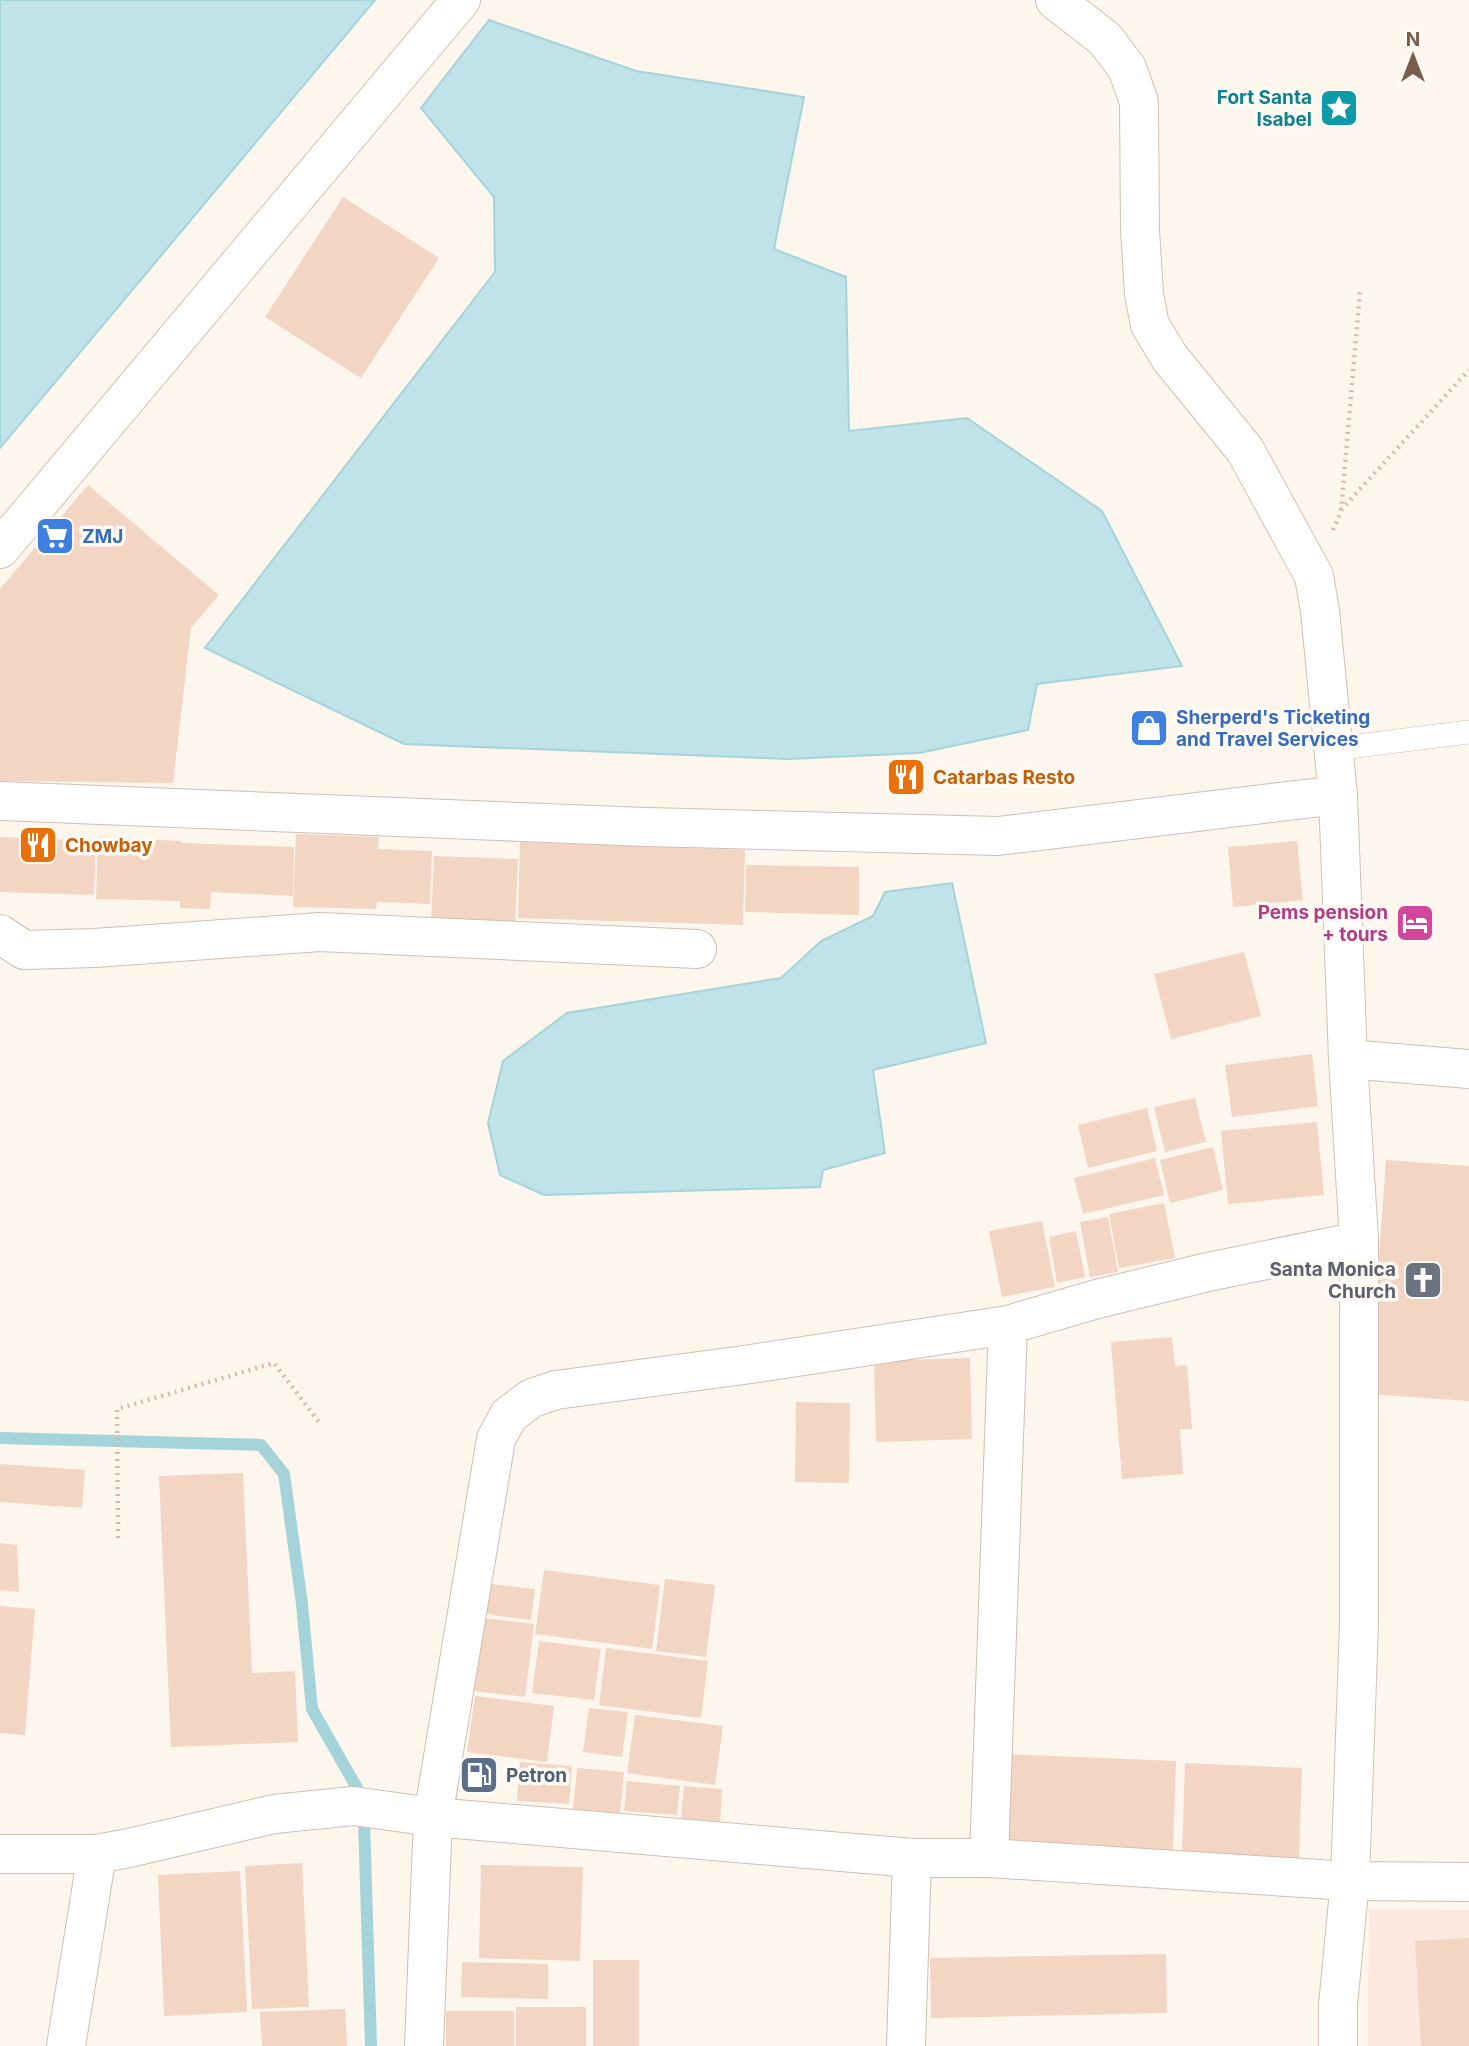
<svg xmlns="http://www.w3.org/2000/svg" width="1469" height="2046" font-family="Inter,sans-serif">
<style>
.commercial{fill:#fde8e0}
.water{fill:#bfe3e8;stroke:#a5d3da;stroke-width:2}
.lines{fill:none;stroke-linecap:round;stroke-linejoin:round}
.stream{stroke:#a5d3da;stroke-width:12}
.building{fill:#f3d5c3}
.lane-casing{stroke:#d1beb0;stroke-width:24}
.street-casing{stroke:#d1beb0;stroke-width:40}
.secondary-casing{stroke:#d6c0b0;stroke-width:40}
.path{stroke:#d9b8a5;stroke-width:4.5;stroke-dasharray:2 5;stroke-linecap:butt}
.lane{stroke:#fff;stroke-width:23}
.street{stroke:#fff;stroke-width:38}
.secondary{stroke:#fff;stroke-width:38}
.labels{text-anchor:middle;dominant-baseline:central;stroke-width:7;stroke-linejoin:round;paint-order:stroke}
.culture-label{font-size:19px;font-weight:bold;fill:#0d838f;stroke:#fffaf3;text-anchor:end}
.shop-label{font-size:19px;font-weight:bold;fill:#366cbe;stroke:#fffaf3;text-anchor:start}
.food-label{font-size:19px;font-weight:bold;fill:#c56008;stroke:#fffaf3;text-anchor:start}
.hotel-label{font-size:19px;font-weight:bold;fill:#b23c85;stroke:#fffaf3;text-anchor:end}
.worship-label{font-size:19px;font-weight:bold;fill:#5b616d;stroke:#fffaf3;text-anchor:end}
.service-label{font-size:19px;font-weight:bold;fill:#4e5e75;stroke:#fffaf3;text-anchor:start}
</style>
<rect width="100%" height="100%" fill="#fdf6ec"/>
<path class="commercial" d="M1369 1910H1469V2046H1368Z"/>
<path class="water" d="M0 0H375L0 448Z
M489 20 636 71 804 97 774 249 846 277 849 431 967 418 1102 511 1182 666 1037 684 1028 730 919 753 788 759 404 744 205 648 495 272 494 197 421 108Z
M952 883 986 1043 873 1070 885 1153 823 1170 820 1187 544 1195 500 1175 488 1123 503 1061 567 1013 781 978 821 941 873 916 885 892Z"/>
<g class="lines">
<path class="stream" d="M0 1438 261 1445 284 1474 302 1604 312 1709 357 1788
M364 1821 371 2046"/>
</g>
<path class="building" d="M343 197 439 258 361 378 265 317Z
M88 485 219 595 191 628 173 783 0 781V589Z
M296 834 379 837 378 849 432 851 430 904 377 902 376 909 293 907Z
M0 837 96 841 94 895 0 892Z
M98 837 181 841V843L294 847 293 896 211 892 210 909 180 908V901L96 899Z
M1297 841 1303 900 1233 907 1228 847Z
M520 842 745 850 743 925 518 918Z
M434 856 518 859 515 926 431 923Z
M746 865 859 867V915L745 912Z
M1244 952 1261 1016 1171 1039 1154 974Z
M1312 1054 1318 1106 1232 1117 1225 1065Z
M1195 1098 1206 1142 1165 1152 1154 1107Z
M1147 1108 1157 1151 1088 1168 1078 1125Z
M1317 1122 1324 1195 1228 1204 1221 1131Z
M1213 1147 1223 1190 1170 1203 1160 1160Z
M1155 1158 1164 1195 1083 1214 1074 1178Z
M1386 1160 1469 1166V1401L1369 1394Z
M1164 1203 1175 1258 1119 1268 1109 1214Z
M1108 1217 1118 1272 1090 1277 1080 1222Z
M1042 1221 1055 1287 1002 1297 989 1231Z
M1076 1231 1085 1277 1057 1283 1049 1237Z
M1172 1337 1175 1366 1187 1365 1192 1429H1180L1183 1474 1122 1479 1111 1342Z
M970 1358 972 1439 876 1442 874 1361Z
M796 1402 850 1403 849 1483 795 1482Z
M0 1464 85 1470 82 1508 0 1502Z
M243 1473 252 1673 295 1671 298 1742 171 1747 159 1476Z
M0 1543 17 1545 19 1592 0 1590Z
M544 1570 660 1585 652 1649 535 1634Z
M665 1579 715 1585 706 1657 656 1651Z
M491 1584 535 1589 531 1620 486 1614Z
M0 1606 35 1609 25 1735 0 1733Z
M483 1618 534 1624 525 1697 473 1691Z
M539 1641 601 1649 594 1700 532 1693Z
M606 1648 708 1661 701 1718 599 1705Z
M475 1696 554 1706 547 1762 467 1752Z
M589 1708 628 1712 622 1757 583 1752Z
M635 1715 723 1726 715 1785 627 1773Z
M1003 1754 1176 1761 1173 1853 1000 1846Z
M520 1762 572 1766 569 1804 517 1801Z
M1185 1763 1302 1768 1299 1858 1182 1854Z
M577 1768 624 1772 620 1813 573 1809Z
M627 1781 680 1786 677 1815 624 1811Z
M684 1786 722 1789 720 1823 681 1819Z
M302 1863 309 2007 252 2009 245 1866Z
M481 1865 583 1867 580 1961 479 1958Z
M240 1871 247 2012 164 2016 158 1875Z
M1469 1938V2046H1421L1415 1941Z
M1166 1954 1167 2013 931 2018 930 1958Z
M593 1960H639V2046H593Z
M462 1962 548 1964V1999L461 1997Z
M516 2007H586V2046H516Z
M345 2009 347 2046H262L260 2012Z
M446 2011H514V2046H446Z"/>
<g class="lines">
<g class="lane-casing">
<path id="lane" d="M1334 749 1469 732"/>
</g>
<g class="street-casing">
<path id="street" d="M0 801 646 827 998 836 1338 795
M0 934 24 950 95 948 320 932 697 949
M1348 1059 1469 1069
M0 1854H97L129 1848 274 1814 353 1806 433 1817 912 1858H989L1350 1881 1469 1882
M989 1858 1008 1325
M66 2046 97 1854
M424 2046 433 1817 496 1439 509 1415 532 1398 556 1390 744 1365 1008 1325 1097 1299 1208 1272 1359 1241
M906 2046 912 1858"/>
</g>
<g class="secondary-casing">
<path id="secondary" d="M1055 0 1105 39 1127 68 1139 102 1140 230 1144 294 1150 325 1170 358 1245 450 1314 576 1320 611 1338 795 1348 1059 1359 1241V1622L1350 1881 1338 2005V2046
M0 549 461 0"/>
</g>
<path class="path" d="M1341 510 1469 370
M1333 530 1341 511 1360 292
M118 1538 117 1409 274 1363 319 1422"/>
<use href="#lane" class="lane"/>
<use href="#street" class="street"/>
<use href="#secondary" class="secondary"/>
</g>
<defs>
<g id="sight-square" transform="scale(2.0125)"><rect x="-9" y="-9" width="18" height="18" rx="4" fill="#0f9aa8" stroke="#fffaf3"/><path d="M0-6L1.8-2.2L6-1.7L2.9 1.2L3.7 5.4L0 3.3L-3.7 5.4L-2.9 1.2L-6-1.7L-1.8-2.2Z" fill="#fff"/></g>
<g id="supermarket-square" transform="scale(2.0125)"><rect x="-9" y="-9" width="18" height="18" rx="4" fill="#3f7fe0" stroke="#fffaf3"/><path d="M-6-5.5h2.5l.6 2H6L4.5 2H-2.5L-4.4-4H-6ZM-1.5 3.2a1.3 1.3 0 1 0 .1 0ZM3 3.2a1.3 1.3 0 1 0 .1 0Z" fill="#fff"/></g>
<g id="shop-square" transform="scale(2.0125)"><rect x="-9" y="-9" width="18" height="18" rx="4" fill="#3f7fe0" stroke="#fffaf3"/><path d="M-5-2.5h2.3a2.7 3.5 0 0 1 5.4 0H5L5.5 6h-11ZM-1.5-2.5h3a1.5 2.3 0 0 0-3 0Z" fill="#fff"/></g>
<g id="restaurant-square" transform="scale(2.0125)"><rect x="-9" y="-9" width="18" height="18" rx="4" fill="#e8710a" stroke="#fffaf3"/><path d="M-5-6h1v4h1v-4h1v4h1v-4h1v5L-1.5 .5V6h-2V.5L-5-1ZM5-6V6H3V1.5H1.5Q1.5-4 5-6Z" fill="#fff"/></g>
<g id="hotel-square" transform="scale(2.0125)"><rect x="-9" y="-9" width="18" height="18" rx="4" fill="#d1479c" stroke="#fffaf3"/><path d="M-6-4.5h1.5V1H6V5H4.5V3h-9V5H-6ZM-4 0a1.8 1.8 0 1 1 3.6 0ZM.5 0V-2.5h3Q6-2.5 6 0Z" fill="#fff"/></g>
<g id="church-square" transform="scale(2.0125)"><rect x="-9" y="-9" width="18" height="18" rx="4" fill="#6b7280" stroke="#fffaf3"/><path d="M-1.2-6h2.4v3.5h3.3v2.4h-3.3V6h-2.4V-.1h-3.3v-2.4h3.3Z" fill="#fff"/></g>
<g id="fuel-square" transform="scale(2.0125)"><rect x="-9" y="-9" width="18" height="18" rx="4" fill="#5c6f8a" stroke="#fffaf3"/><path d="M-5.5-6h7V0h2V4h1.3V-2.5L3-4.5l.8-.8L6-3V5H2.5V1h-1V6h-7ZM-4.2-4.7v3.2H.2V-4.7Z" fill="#fff"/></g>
</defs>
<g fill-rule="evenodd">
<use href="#sight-square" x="1339" y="108"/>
<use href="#supermarket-square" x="55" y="536"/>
<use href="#shop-square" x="1149" y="728"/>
<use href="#restaurant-square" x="906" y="777"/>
<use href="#restaurant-square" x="38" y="845"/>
<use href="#hotel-square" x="1415" y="923"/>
<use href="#church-square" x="1423" y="1280"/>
<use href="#fuel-square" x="479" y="1775"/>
</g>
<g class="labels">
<g class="culture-label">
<text x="1312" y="97">Fort Santa<tspan x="1312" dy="22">Isabel</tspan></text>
</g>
<g class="shop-label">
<text x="82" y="536">ZMJ</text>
<text x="1176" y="717">Sherperd's Ticketing<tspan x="1176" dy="22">and Travel Services</tspan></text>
</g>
<g class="food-label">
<text x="933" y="777">Catarbas Resto</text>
<text x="65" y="845">Chowbay</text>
</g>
<g class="hotel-label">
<text x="1388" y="912">Pems pension<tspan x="1388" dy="22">+ tours</tspan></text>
</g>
<g class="worship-label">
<text x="1396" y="1269">Santa Monica<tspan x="1396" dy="22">Church</tspan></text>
</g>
<g class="service-label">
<text x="506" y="1775">Petron</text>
</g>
</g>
<g transform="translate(1413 56)" stroke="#fffaf3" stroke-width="5" paint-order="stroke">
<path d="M0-5L12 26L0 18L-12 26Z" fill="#7a5c4d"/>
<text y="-10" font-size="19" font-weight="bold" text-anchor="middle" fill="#7a5c4d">N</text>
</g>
</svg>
